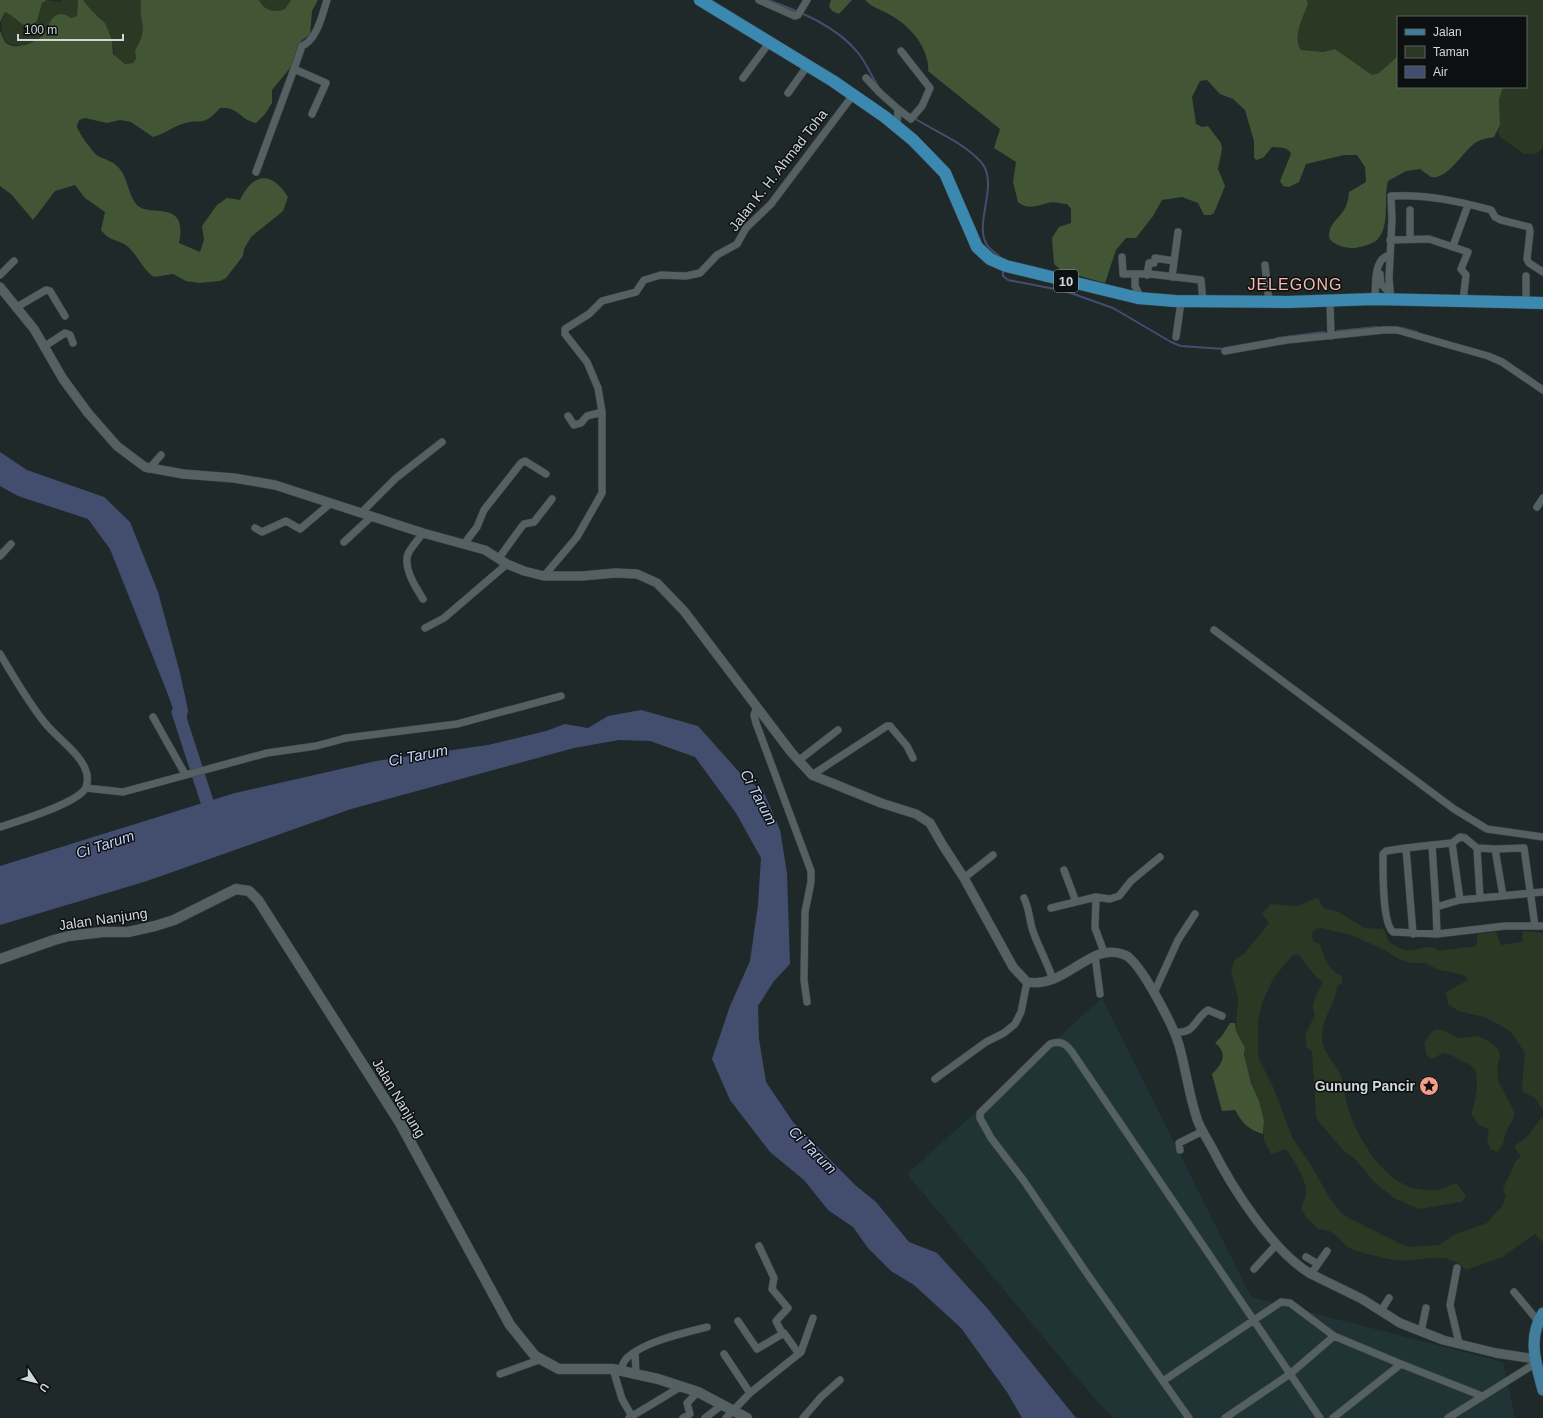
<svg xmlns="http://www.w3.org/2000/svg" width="1543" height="1418" font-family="Arial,sans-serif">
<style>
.built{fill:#203335}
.green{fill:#2b3824}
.forest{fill:#425636}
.water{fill:#434e6f}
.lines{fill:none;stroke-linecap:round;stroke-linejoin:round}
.stream{stroke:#434e6f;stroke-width:2}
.river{stroke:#434e6f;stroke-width:13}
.minor-casing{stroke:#3d4546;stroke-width:8}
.tertiary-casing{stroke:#3d4546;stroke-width:10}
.secondary-casing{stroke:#3d4546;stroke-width:11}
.primary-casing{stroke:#3d4546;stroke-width:12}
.trunk-casing{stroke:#3d4546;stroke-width:13}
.minor{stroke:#546061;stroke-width:7}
.tertiary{stroke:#546061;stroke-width:9}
.secondary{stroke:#546061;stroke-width:10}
.primary{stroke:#417e9d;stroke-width:11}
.trunk{stroke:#3b88b1;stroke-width:12}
.labels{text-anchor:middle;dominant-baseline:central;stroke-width:3;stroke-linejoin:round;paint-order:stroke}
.shield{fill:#0c1011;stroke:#979c9d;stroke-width:1}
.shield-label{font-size:13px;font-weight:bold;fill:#d2d8d9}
.street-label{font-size:14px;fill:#d2d8d9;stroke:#0c1011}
.poi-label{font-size:14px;font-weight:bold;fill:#d2d8d9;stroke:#0c1011;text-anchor:end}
.water-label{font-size:15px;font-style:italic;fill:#c6d2f7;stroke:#0c1011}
.quarter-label{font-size:16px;letter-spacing:1px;fill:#fcb9ab;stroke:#0c1011}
</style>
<rect width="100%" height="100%" fill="#1f292a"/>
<path class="built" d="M1102 998 1251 1297 1503 1362 1515 1418H1114L1095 1399 907 1174Z"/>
<path class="green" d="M47 0 60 2 62 0H78L77 16 71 18C54 7 52 22 45 33 37 45 17 49 6 42 0 31 0 23 5 12L11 14 19 23 37 21 42 3Z
M83 0H141C138 23 150 27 135 50L136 59 133 63 125 64 115 56 112 40 101 18 91 10Z
M259 0H291L285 9C275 13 264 11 259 0Z
M1307 0H1543V147L1536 154H1524L1500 137 1498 132 1500 125 1499 100 1503 87H1526V17H1398V56L1379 73 1372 75 1335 49 1323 52 1301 50C1292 37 1303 17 1308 4Z
M1316 898 1319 899 1323 908 1338 912 1365 928 1384 929 1389 942C1396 947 1406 952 1414 950 1425 948 1430 944 1439 951L1477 946V934L1496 932 1501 945 1522 942 1523 931 1543 933V1110L1535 1098 1523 1092 1522 1086 1525 1053 1510 1031 1485 1017 1458 1011 1448 1004 1446 992 1468 980 1465 975 1439 970 1425 963H1411L1399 959 1383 949 1351 935 1321 928 1315 929 1312 934 1313 941 1319 944C1326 957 1326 969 1342 976V983L1337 987C1336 1005 1320 1019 1322 1039 1323 1055 1338 1064 1342 1079 1345 1090 1346 1103 1350 1114 1360 1142 1387 1186 1419 1189 1425 1190 1432 1191 1437 1190 1445 1189 1450 1184 1457 1183L1466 1196 1461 1202 1419 1209 1394 1198 1374 1182 1355 1159 1344 1151 1319 1122 1316 1116 1312 1051 1307 1048 1305 1035 1315 1015C1309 1004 1318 993 1323 982L1316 977 1299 955H1293L1274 977 1262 1003 1258 1022V1057L1274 1089 1293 1139 1308 1160 1329 1197 1341 1213 1347 1217 1403 1245 1409 1247 1438 1245 1456 1234 1487 1223 1502 1206 1506 1196 1503 1190C1505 1182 1514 1169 1514 1163L1521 1156 1515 1148 1516 1145 1527 1137 1543 1116V1243L1535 1234 1502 1257 1466 1270C1444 1248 1423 1263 1396 1260 1383 1258 1366 1254 1354 1250 1337 1243 1340 1230 1318 1229L1306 1217 1301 1208C1303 1203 1306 1197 1306 1192 1307 1179 1293 1160 1286 1149L1271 1154 1264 1141V1121L1245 1062V1048L1236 1031 1238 998 1231 971 1235 959 1244 954 1269 923 1262 914 1271 904 1298 906Z
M1437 1029 1443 1030 1458 1038 1478 1036 1488 1041 1499 1050 1500 1056 1497 1068 1498 1081 1514 1111V1117L1505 1134 1503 1144 1497 1152 1490 1149 1487 1140 1489 1130 1478 1124 1471 1113 1475 1101 1477 1087 1476 1072 1472 1066 1449 1054 1443 1053 1432 1059 1427 1056 1424 1043 1431 1032Z"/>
<path class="forest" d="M0 0H47L42 3 37 21C21 33 19 17 5 12L0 22Z
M78 0H83L91 10 105 23 112 40 113 54 125 64 133 63 136 59 135 50C150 27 138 23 141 0H259C264 11 275 13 285 9L291 0H318L312 11 310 35 302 40 298 46 290 68 272 90V103L265 114 256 123C240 120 238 106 220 108 201 129 202 117 182 124 171 128 164 134 153 137L131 122 120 120 107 123 85 118 79 120C79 122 77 124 77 126 77 131 94 154 98 156 106 160 113 161 119 168 128 178 128 194 136 204 148 219 189 197 179 243L200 252 204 240 202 226 217 205 227 198 240 200C253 173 271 170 288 197L283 211 251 237 244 249 243 256 226 278 220 281 199 283 186 281 173 274 154 277C142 269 138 255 127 246 118 239 110 242 101 230L105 212 85 198 75 185 55 191 33 220 11 194 0 186V31C2 34 3 39 5 42 15 52 38 42 45 33 48 28 49 21 54 17 59 12 65 14 71 18L77 16Z
M831 0H852L839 14 832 11 829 6Z
M865 0H1307L1308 4C1303 17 1292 37 1301 50L1323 52 1335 49 1372 75 1379 73 1398 56V87H1503L1499 100 1500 125 1494 137C1488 138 1481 139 1475 143 1463 151 1448 180 1431 177L1420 169 1406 171 1388 181C1383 199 1391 225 1377 240 1373 244 1356 249 1351 248 1345 248 1328 243 1329 235 1330 218 1348 217 1349 192L1366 182 1365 167 1357 155H1344L1306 164 1299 182 1289 187 1283 186 1280 181 1291 154C1288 146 1279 148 1272 147L1263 158 1256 160 1254 157V141L1245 110 1233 99 1220 94 1207 80 1200 81 1192 97 1196 124 1202 127 1208 126 1221 143 1222 149 1218 169 1225 186 1214 213 1211 215H1204L1198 203 1182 197 1162 200 1153 216 1136 238H1126L1116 250 1105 283 1062 271 1054 264 1052 238 1059 227 1071 223V209L1067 204C1061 204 1053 201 1048 203 1037 206 1028 210 1018 202L1013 182 1016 162 994 148 1000 129 928 71C929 64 927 60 925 53 919 37 907 25 892 16 883 10 872 8 865 0Z
M1230 1023H1235L1236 1031 1245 1048 1244 1055 1251 1083 1259 1101 1264 1121 1263 1134C1249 1130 1242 1123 1235 1110L1222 1111 1212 1074C1223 1064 1228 1053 1215 1043L1222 1036Z"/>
<path class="water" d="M0 452 27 470 104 497 130 522 158 592 180 673 188 710 185 729 180 728 167 692 110 549 88 519 18 496 0 486Z
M641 710 698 726 748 782 762 788 780 830 787 873 790 964 774 981 758 1006 759 1039 766 1082 793 1122 855 1185 876 1202 909 1242 937 1253 987 1308 1076 1418H1022L1007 1392 961 1328 914 1285 891 1271 868 1248 853 1227 828 1210 804 1180 770 1152 730 1100 712 1059 730 1006 750 961 758 905 761 858 736 813 695 757 650 741 619 740 574 748 351 809 147 881 0 925V866L235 793 376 761 488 745 546 731 565 724 588 728 608 716Z"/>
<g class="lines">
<path class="stream" d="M768 0C801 12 837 26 859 54 867 64 871 76 878 86
M914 118C936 132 963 142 981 162 1000 184 973 223 987 245 991 251 999 255 1003 260
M1003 272V276L1008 280 1065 291 1113 308 1171 342 1181 346 1224 349
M1402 328 1417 332
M1337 331 1377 327
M1277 338 1324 332
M1503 359 1532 379"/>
<path class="river" d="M178 712 212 817"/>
<g class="minor-casing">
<path id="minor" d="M759 0 795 16 798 15 807 0
M743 78 769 43
M866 78 880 93 898 109 897 125
M788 93 808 65
M898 109 911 119 922 106 930 88 901 51
M312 114 326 83 294 69 302 46C317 40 322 15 327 0
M256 172 294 69
M1410 239V210
M1390 240 1429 239 1468 252 1461 269 1466 275 1463 301
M1453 246 1468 205
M1122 257 1123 274H1150L1201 280 1203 302
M1265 265 1269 302
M1380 274 1381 284 1390 293
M0 275 14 261
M1135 275V286L1141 298
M1147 275 1149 263H1154L1155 258 1174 261
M1172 277 1178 232
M1375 299C1376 285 1373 260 1389 255
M1391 300 1389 278 1392 219 1391 196C1425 194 1458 201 1491 210L1495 217 1501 220 1529 227 1530 232 1527 259 1529 263 1543 272
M1330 301 1331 336
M1526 303V276
M17 307 46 290 50 291 65 316
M1176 337 1181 302
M45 346 65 333 70 335 73 343
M1225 351 1287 340 1384 330H1397L1488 356 1502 362 1543 390
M568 416 574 425 581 423 587 416 602 412
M149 469 161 455
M1537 507 1543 498
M361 513 396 478 442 442
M255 528 262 532 286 521 300 529 331 503
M423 533C418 540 411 547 408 554 403 568 416 588 423 599
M344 542 372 516
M464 544 477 527 484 510 521 463 525 461 546 474
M0 556 11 544
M499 558 520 529 524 524 534 522 552 499
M544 576 577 537 602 493V412L598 388 587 362 565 334V329L589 314 602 301 636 292 644 280 661 275 686 276 700 273 717 255 737 244 746 228 771 204 853 95
M425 628 444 618 507 564
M1214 630 1454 809 1487 829 1543 837
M0 654C14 677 28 702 45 723 56 737 81 754 86 771 88 776 88 784 85 789 75 804 19 821 0 827
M757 707 754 715 756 723 811 871V882L805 912 804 980 807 1002
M153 717 185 774
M798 761 838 730
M812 775 887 726H890L907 746 913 758
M86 788 123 792 267 753 316 746 346 738 457 724 561 696
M1452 843 1460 900
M1406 848 1386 851 1383 854C1383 869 1382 923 1393 932L1437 934 1505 926H1535L1524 848 1495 849
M1477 848 1480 898
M1064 870 1076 902
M964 878 993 855
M1503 896 1495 849 1477 848 1465 838 1460 837 1452 843 1432 845 1436 907 1460 900 1543 892
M1096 897 1110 899 1119 896 1131 881 1160 857
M1024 898C1030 910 1029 922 1034 934 1040 950 1048 964 1053 980
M1436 907 1437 934
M1051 908 1096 897 1095 928 1104 952
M1535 926H1543
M1413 934 1406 848 1432 845
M1095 956 1100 994
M1154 993 1178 940 1195 914
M1174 1032C1196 1034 1193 1020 1208 1010L1222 1016
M935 1079 986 1042 1004 1033 1015 1024 1021 1012 1027 982
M1180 1150 1179 1143 1203 1131
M759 1246 774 1278 772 1289 788 1308 776 1321 782 1333
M1306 1257 1318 1264
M1457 1268 1450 1305 1459 1343
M1254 1269 1277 1244
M1311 1274 1327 1251
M1514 1292 1538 1321
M1381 1311 1389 1298
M738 1321 757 1349 784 1333 799 1354
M1421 1332 1426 1308
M635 1352 636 1374
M724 1354 750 1393
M613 1369 622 1399 633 1418
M621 1371C622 1366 624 1360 628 1357 646 1341 684 1333 707 1327
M500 1374 539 1360
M1163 1381 1281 1302 1290 1303 1334 1336
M629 1418 682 1386
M683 1418 690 1414 687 1403 698 1392
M705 1418 723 1404
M726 1418 750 1393 801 1352 813 1318
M803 1418 821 1397 840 1380
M1189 1418 1088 1275 1024 1181 991 1138 980 1118V1113L1050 1044C1061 1040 1066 1044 1072 1052L1320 1418
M1225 1418 1290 1374 1334 1336 1401 1364
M1333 1418 1401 1364 1482 1396
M1448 1418 1536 1363"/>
</g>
<g class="tertiary-casing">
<path id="tertiary" d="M0 287 34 329 63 379 88 413 117 446 145 467 183 474 234 478 275 485 423 533 485 550 507 564 524 571 544 576H582L615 573 637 574 657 583 684 611 791 752 812 775 881 803 916 814 930 823 942 844 964 878 1013 967 1027 982C1067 989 1090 940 1125 955 1141 962 1174 1028 1179 1045 1186 1070 1189 1095 1197 1119 1200 1128 1206 1137 1211 1146 1231 1186 1272 1251 1311 1274L1362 1299 1400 1323 1443 1340 1496 1353 1535 1359"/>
</g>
<g class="secondary-casing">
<path id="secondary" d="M0 959 54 940 69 936 103 932H128L155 926 174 920 236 889 249 891 258 900 400 1123 510 1325 535 1356 559 1369H613L658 1379 698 1392 747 1418"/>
</g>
<g class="primary-casing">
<path id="primary" d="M1543 1313C1527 1338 1536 1364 1543 1390"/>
</g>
<g class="trunk-casing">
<path id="trunk" d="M700 0 833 81 885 117 913 140 945 173 977 247 990 259 1006 266 1138 298 1175 301 1287 302 1375 299 1543 303"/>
</g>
<use href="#minor" class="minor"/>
<use href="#tertiary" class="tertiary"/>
<use href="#secondary" class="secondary"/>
<use href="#primary" class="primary"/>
<use href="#trunk" class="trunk"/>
</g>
<defs>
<g id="sight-disc" transform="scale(1)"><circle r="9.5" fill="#f49d8c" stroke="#0c1011"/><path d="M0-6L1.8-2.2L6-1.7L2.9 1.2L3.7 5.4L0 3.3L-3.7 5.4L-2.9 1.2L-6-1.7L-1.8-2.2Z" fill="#111"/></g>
</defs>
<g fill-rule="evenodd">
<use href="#sight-disc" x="1429" y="1086"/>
</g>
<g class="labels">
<rect class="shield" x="1054" y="270" width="24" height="22" rx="3"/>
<g class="shield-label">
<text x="1066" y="281">10</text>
</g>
<g class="street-label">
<text transform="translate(778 170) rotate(-52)">Jalan K. H. Ahmad Toha</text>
<text transform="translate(103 919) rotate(-8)">Jalan Nanjung</text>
<text transform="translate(399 1098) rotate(59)">Jalan Nanjung</text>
</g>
<g class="poi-label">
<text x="1415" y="1086">Gunung Pancir</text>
</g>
<g class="water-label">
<text transform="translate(418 755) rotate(-11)">Ci Tarum</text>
<text transform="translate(759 797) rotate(62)">Ci Tarum</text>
<text transform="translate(105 844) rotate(-18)">Ci Tarum</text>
<text transform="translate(813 1150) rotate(45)">Ci Tarum</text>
</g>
<g class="quarter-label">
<text x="1295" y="284">JELEGONG</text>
</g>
</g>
<rect x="1397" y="16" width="130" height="72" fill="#0c1011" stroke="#5b6061"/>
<rect x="1405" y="29" width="20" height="6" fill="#417e9d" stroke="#5b6061"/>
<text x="1433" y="36" font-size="12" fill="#d2d8d9">Jalan</text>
<rect x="1405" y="46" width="20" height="12" fill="#2b3824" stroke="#5b6061"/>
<text x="1433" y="56" font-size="12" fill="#d2d8d9">Taman</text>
<rect x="1405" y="66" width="20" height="12" fill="#434e6f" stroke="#5b6061"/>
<text x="1433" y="76" font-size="12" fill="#d2d8d9">Air</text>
<g transform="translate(36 1382) rotate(125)" stroke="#0c1011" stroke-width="3" paint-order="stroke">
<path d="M0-3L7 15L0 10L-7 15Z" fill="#d2d8d9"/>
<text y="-6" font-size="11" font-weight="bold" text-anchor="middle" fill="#d2d8d9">U</text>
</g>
<path d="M18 34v6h105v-6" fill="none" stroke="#d2d8d9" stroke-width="2"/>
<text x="24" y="34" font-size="12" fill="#d2d8d9" stroke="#0c1011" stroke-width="3" paint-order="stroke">100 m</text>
</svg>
